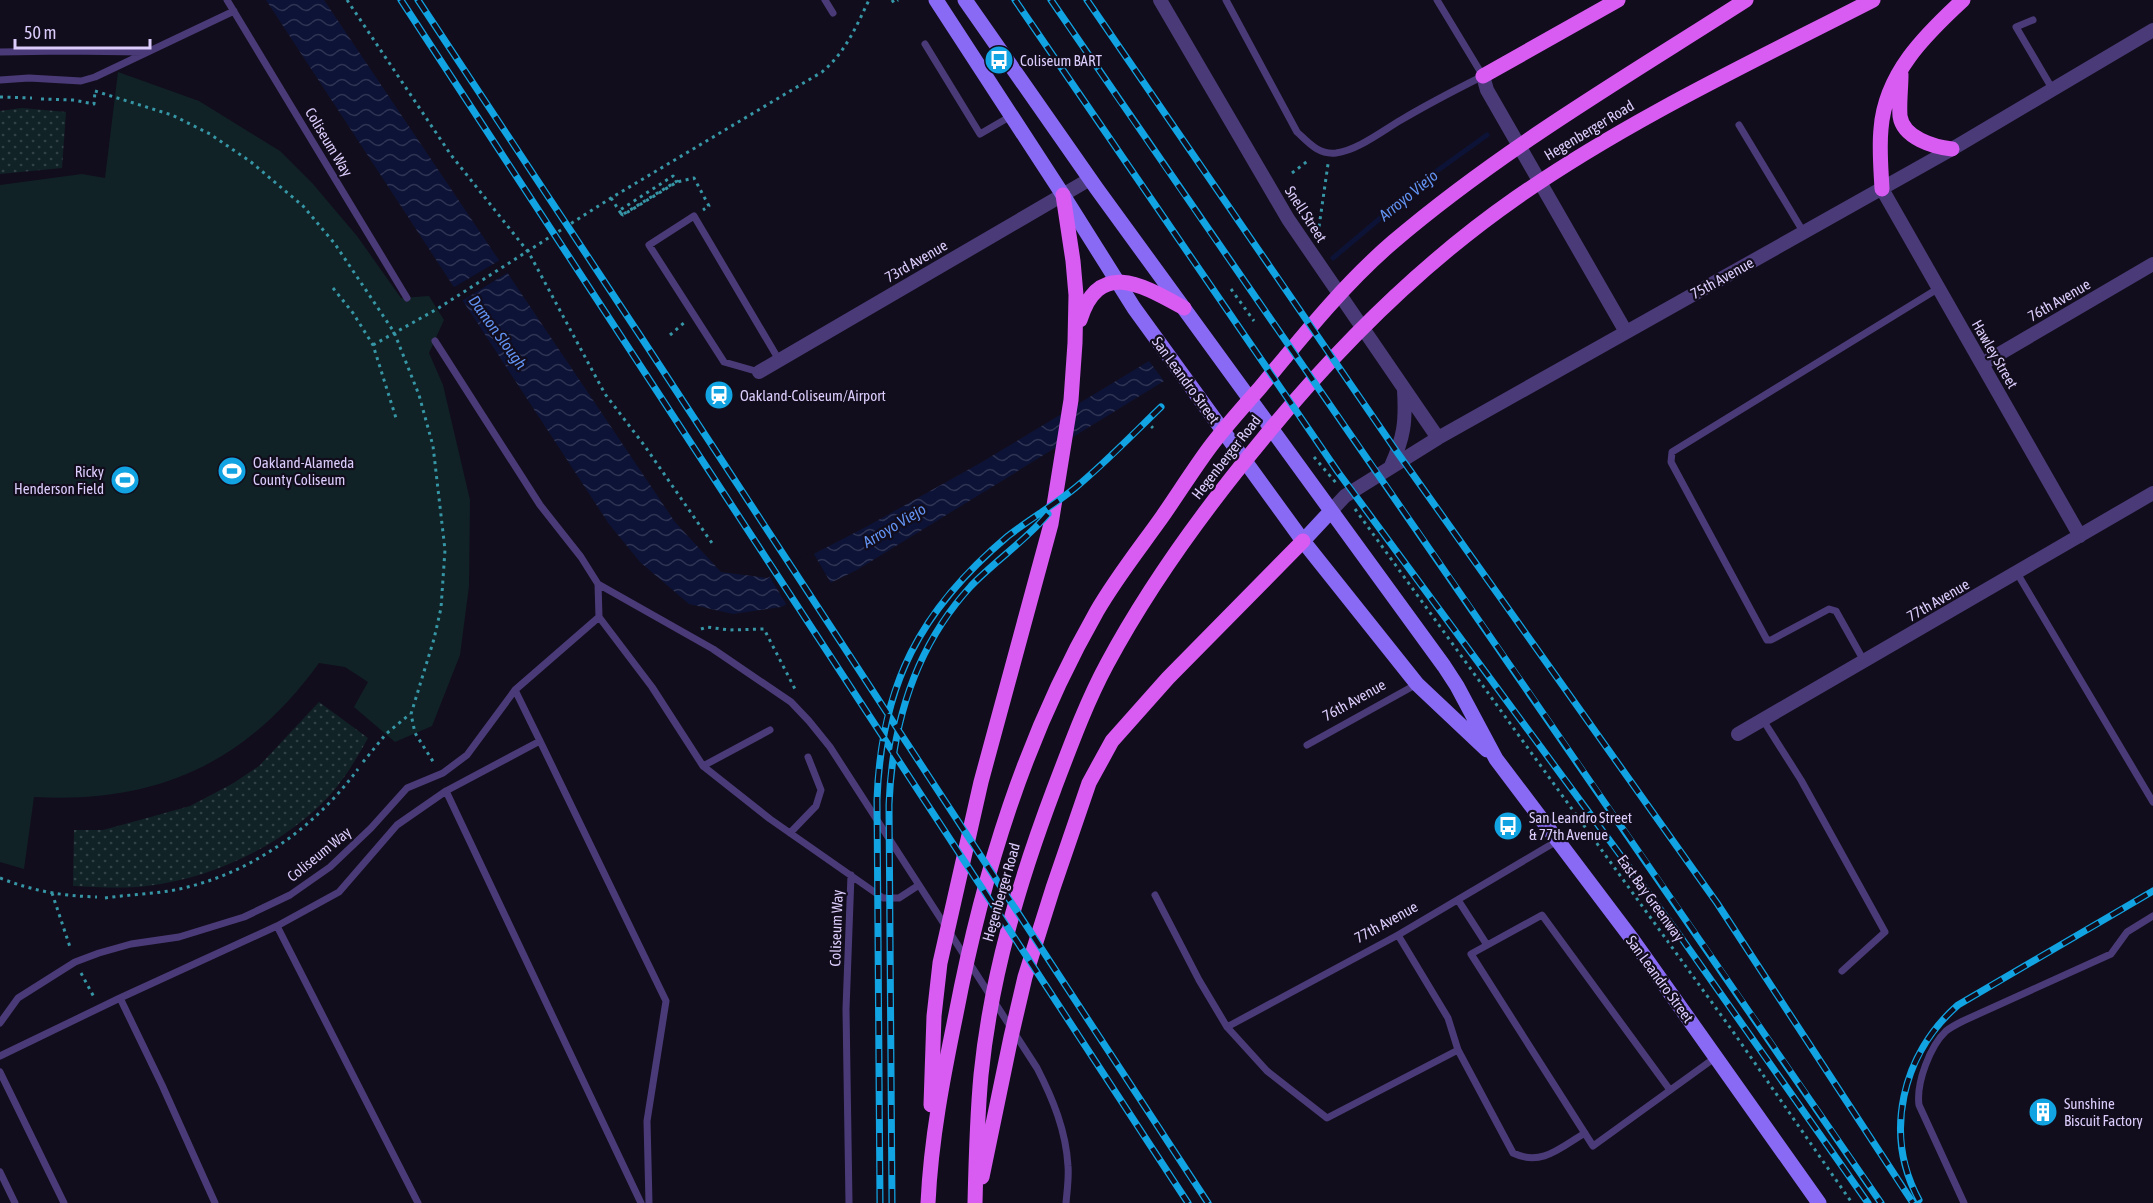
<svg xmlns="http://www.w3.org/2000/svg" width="2153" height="1203" font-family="'Asap Condensed',sans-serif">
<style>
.grass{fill:url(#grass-dots)}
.pitch{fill:#102225}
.water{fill:url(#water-waves)}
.pier{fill:#120d1c}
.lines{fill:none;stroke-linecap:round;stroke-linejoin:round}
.stream{stroke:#0c1336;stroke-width:5}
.path{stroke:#3696a5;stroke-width:3;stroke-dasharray:3 4.5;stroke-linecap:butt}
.service{stroke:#4a3b78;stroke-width:7}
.minor{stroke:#4a3b78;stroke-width:14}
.secondary{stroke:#896af4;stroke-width:15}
.primary{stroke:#d85bf2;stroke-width:15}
.rail-casing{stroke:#11a3e2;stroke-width:7}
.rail{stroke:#120d1c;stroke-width:4.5;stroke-dasharray:14;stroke-linecap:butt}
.labels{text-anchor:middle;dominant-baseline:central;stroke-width:4.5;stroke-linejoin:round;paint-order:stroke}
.poi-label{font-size:15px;fill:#dbccfb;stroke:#120d1c;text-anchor:start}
.street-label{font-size:15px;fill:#dbccfb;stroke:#120d1c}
.water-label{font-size:16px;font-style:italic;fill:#6293f3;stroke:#120d1c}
</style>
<defs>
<pattern id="grass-dots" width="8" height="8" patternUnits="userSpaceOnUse" patternTransform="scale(1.5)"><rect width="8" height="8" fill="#102225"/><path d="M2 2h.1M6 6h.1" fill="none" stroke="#324146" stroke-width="1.8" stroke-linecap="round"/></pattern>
<pattern id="water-waves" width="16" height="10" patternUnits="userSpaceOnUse" patternTransform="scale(1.5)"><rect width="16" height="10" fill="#0c1336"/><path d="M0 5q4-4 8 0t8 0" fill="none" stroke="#2f3454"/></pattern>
</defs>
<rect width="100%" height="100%" fill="#120d1c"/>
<path class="grass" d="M22 108 66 112 62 168 0 174V111Z
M319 702 368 738C357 758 345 778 330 795 284 845 213 878 147 886 123 889 98 887 73 886L74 830H103L147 818 190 806 232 784 259 766Z"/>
<path class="pitch" d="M118 72 199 101 280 151 313 184 357 236 401 298 429 296 444 320 429 353 443 385 470 500 469 586 460 655 432 726 395 742 354 707 368 682 345 667 319 663C247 763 156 804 34 797L24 869 0 862V185L82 174 105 178Z"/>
<path class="water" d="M266 0H324L675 522 721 572 767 578 864 528 982 462 1149 361 1164 381 857 570 781 607 733 614 689 604 640 562 609 524Z"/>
<path class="pier" d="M502 259 510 271 460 302 451 289Z
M812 551 832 585 788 607 768 574Z"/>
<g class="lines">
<path class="stream" d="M1333 258 1434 173 1487 135"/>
<path class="path" d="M347 0 451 155 529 253 605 394 644 445 714 546
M892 0 894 3 898 0
M95 91 172 115 210 134 251 162 303 206 335 244 394 332 419 395 433 446 445 550 441 608 434 639 411 714 415 733 434 763
M0 97 32 98
M41 99 73 100 94 104 95 91
M1292 173 1309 160
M611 198 622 215 677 181 673 176 620 210C620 212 621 214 623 215L677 182 694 178 709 206 703 210
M1318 234 1328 164
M333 288 353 313 373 345 396 418
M1231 289 1254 321
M670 335 685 322
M373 345 437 309 611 198 822 72C845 53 856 27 869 0
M1146 421 1153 428
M1314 457 1337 484
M1355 509 1734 1033 1852 1203
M701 629 707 627 729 630 764 629 795 689
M363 762 386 734 410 714
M0 878C33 891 62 896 97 897
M52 893 71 950
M105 898C126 895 148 894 169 891 245 878 313 830 358 769
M81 973 95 999"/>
<path class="service" d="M227 0 407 298
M825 0 833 13
M1226 0 1297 132C1308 142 1318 155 1336 153 1358 150 1382 131 1401 120 1428 104 1455 90 1483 76L1437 0
M2033 20 2016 27 2053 90
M925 44 980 134 1011 116
M0 52 65 51 144 52
M0 80 29 78 81 81 95 77 234 11
M1739 125 1804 233
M759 372 724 362 649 245 694 216 779 360
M2017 573 2153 802
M598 584 713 649 791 702 809 721 830 747 1037 1068C1053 1099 1066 1131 1068 1166 1069 1178 1067 1191 1066 1203
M599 617 652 687 703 766 770 819 883 898H899L919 885
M1864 661 1836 611 1829 609 1771 640H1767L1671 462 1672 452 1939 288
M515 690 540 741
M1763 720 1801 780 1885 932 1842 971
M1307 745 1417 684
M703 766 770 730
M446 791 540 741 666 1001 647 1121 649 1203
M790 833 816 806 821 790 808 757
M1155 895 1199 980 1227 1027 1267 1071 1327 1118 1458 1050 1448 1018 1398 935
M1458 900 1487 945
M277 926 418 1203
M120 998 162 1085 215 1203
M0 1023 18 998 75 962 99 953 131 944 179 937 244 917 290 895 330 867 371 828 407 788 443 773 467 755 515 690 599 617 598 584 581 557 540 505 435 341
M1227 1027 1398 935 1557 841
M1458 1050 1513 1153C1542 1167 1561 1147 1585 1133
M0 1056 120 998 277 926 339 892 397 825 446 791 641 1203
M0 1072 64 1203
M1670 1090 1542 915 1471 954 1593 1146 1716 1057
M0 1172 15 1203
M849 1203 846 1009 851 875
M1964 1203 1919 1105C1916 1083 1930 1046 1946 1031 1951 1027 1957 1024 1963 1021L2111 954 2127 932 2153 916"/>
<path class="minor" d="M1160 0 1288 219 1438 438
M1483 76 1487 90 1626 332
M1882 189 2080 536
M1982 364 2153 264
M759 372 1090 179
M1391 466C1404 437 1406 422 1404 390
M1331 511 1345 496 1438 438 1952 149 2153 30
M1738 734 2153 493"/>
<path class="secondary" d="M936 0 1063 195 1134 308 1303 541 1417 684 1487 750
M965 0 1097 189 1444 666 1457 686 1496 759 1632 939 1819 1203
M1303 541 1331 511"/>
<path class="primary" d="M1901 74C1901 88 1899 103 1900 116 1903 138 1934 147 1952 149
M1483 76 1618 0
M1882 189C1881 169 1879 149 1881 129 1885 74 1925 35 1963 0
M1080 320C1099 258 1144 286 1184 308
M931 1105 934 1016 940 963 981 782 1051 524 1071 400 1075 343 1076 295 1073 261 1063 195
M982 1177 1011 1037 1025 977 1053 888 1089 783 1112 741 1168 678 1303 541
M928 1203C931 1139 943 1077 956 1014 983 873 1025 737 1097 611 1116 578 1140 548 1162 517 1178 494 1193 470 1210 447 1225 427 1242 408 1259 389 1301 338 1343 285 1393 242 1502 149 1626 77 1746 0
M975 1203C976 1160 977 1118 981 1075 991 976 1019 882 1054 789 1070 747 1086 703 1107 664 1150 584 1204 510 1262 440 1336 349 1420 265 1516 198 1628 120 1752 62 1873 0"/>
<g class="rail-casing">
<path id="rail" d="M401 0 1188 1203
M418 0 641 337 1208 1203
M1015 0 1338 472 1680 936 1868 1203
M1051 0C1326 402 1606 800 1881 1203
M1087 0 1397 452 1717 903 1913 1203
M1919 1200C1883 1134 1902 1054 1958 1005L2153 891
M880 1203 877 800C881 685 920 610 1008 536 1030 519 1054 505 1075 488 1105 463 1133 434 1161 407
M892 1203 889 805C892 724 915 647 971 586 995 561 1025 541 1048 514"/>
</g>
<use href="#rail" class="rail"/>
</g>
<defs>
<g id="bus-disc" transform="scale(1.5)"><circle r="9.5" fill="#11a3e2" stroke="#120d1c"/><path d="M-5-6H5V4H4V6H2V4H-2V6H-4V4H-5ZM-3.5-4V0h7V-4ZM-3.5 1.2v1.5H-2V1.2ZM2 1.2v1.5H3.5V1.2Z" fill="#fff"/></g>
<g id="station-disc" transform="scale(1.5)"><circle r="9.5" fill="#11a3e2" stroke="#120d1c"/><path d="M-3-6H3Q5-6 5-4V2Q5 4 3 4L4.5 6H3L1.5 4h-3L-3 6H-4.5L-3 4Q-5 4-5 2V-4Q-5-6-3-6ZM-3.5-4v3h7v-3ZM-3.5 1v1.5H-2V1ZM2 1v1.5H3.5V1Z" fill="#fff"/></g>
<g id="stadium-disc" transform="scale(1.5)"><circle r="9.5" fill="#11a3e2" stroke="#120d1c"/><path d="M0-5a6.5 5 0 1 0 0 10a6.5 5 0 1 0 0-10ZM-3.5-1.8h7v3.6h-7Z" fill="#fff"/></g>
<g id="building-disc" transform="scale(1.5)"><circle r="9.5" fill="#11a3e2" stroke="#120d1c"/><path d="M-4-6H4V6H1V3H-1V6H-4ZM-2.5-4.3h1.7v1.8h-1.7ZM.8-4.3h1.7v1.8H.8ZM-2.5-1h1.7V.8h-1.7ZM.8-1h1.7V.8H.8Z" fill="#fff"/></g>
</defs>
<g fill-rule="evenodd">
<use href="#bus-disc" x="999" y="60"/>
<use href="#station-disc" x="719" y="395"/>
<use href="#stadium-disc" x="232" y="471"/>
<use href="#stadium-disc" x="125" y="480"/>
<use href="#bus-disc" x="1508" y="826"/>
<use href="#building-disc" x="2043" y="1112"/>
</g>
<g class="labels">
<g class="poi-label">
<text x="1020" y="60">Coliseum BART</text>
<text x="740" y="395">Oakland-Coliseum/Airport</text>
<text x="253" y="462">Oakland-Alameda<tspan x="253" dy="17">County Coliseum</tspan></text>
<text x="104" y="471" text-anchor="end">Ricky<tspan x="104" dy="17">Henderson Field</tspan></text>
<text x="1529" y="817">San Leandro Street<tspan x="1529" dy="17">&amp; 77th Avenue</tspan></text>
<text x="2064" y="1103">Sunshine<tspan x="2064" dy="17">Biscuit Factory</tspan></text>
</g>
<g class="street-label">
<text transform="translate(1589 130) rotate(-31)">Hegenberger Road</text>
<text transform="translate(329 142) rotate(59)">Coliseum Way</text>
<text transform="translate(1306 214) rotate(57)">Snell Street</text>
<text transform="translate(916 261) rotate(-30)">73rd Avenue</text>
<text transform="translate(1722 278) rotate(-29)">75th Avenue</text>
<text transform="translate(2059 300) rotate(-30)">76th Avenue</text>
<text transform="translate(1995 354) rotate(60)">Hawley Street</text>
<text transform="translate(1186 380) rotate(54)">San Leandro Street</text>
<text transform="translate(1226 457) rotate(-52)">Hegenberger Road</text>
<text transform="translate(1938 600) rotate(-30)">77th Avenue</text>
<text transform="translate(1354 700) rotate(-29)">76th Avenue</text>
<text transform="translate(319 854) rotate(-39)">Coliseum Way</text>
<text transform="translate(1001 892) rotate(-74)">Hegenberger Road</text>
<text transform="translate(1651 898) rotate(54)">East Bay Greenway</text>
<text transform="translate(1386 922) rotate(-29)">77th Avenue</text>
<text transform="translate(836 928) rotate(-88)">Coliseum Way</text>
<text transform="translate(1660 979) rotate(54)">San Leandro Street</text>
</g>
<g class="water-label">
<text transform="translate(1408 195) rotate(-39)">Arroyo Viejo</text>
<text transform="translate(498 332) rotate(54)">Damon Slough</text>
<text transform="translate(894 525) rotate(-31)">Arroyo Viejo</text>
</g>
</g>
<path d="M15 39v9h135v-9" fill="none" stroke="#dbccfb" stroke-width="3"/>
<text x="24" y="39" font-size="18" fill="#dbccfb" stroke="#120d1c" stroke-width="4.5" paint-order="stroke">50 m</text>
</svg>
